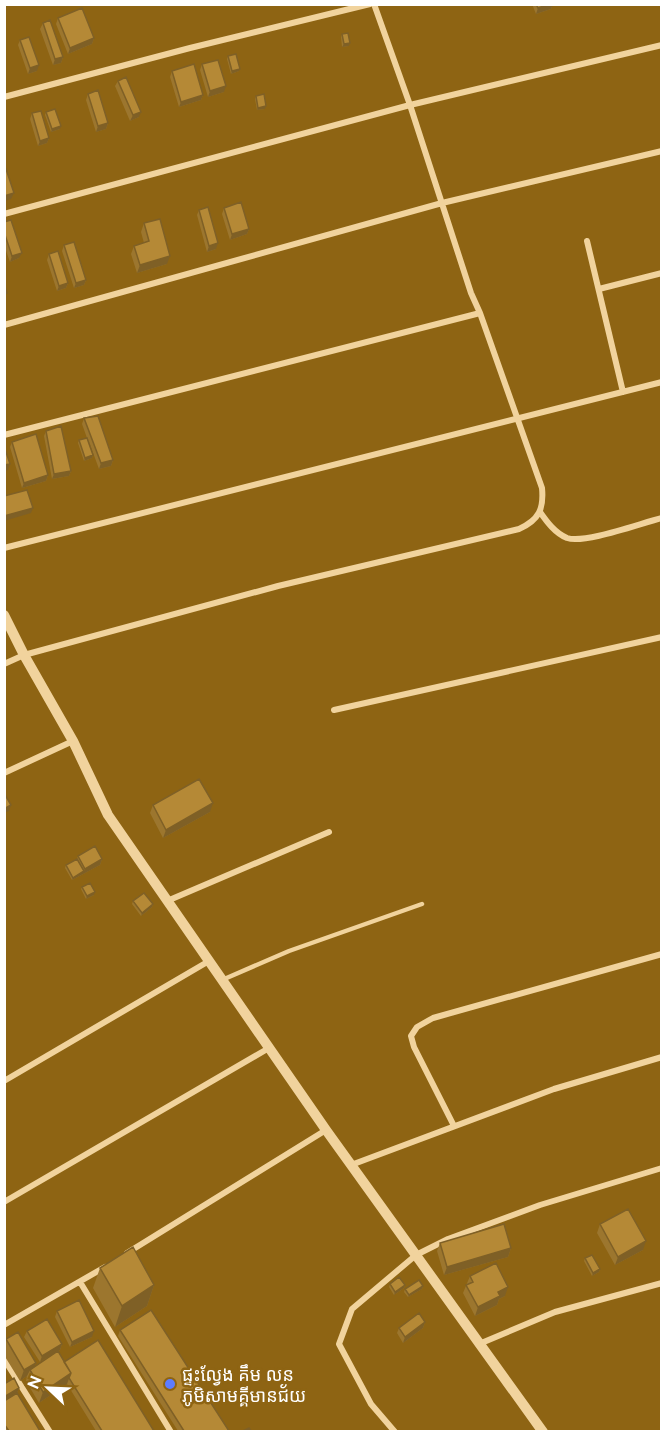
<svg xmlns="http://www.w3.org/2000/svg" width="666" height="1436" font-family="Raleway,'Noto Sans Khmer',sans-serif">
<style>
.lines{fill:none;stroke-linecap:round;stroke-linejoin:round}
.service{stroke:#f1d39d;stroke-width:4.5}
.minor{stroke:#f1d39d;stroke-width:6}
.tertiary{stroke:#f1d39d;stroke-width:10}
.wall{fill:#9c762e}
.shaded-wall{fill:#7f6026}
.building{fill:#b58936;stroke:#7f6026;stroke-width:1.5}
.poi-dot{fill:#5d7cff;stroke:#8e6413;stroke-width:2}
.labels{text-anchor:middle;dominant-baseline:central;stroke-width:5;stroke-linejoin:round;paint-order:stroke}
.poi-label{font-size:18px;fill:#fff;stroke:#8e6413;text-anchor:start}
</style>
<rect width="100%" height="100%" fill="#8e6413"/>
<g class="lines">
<path class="service" d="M222 980 289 951 422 904"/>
<path class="minor" d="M4 97 190 48 370 4
M4 214 410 105 662 45
M587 241 623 392
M599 289 662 273
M4 325 442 203 662 151
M4 435 480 313
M540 512C547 522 555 533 567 538 585 544 641 523 662 518
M4 548 662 382
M4 664 24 655 278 586 519 529C539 520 544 509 542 488L480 313 471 293 410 105 374 4
M334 710 662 637
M4 773 73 741
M167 901 329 832
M4 1081 209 961
M454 1126 414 1047 411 1036 417 1027 433 1018 662 954
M351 1165 554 1089 662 1057
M4 1202 269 1048
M127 1253 326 1130
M80 1282 171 1432
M4 1325 105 1267
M479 1344 555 1312 662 1283
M4 1359 50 1432
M395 1432 371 1404 339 1344 352 1309 416 1255 448 1239 540 1205 662 1168"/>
<path class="tertiary" d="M4 615 24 655 73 741 108 815 326 1130 543 1432"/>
</g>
<path class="wall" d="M532 4H553L551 9 536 14Z
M58 18 94 38 92 44 68 54 56 24Z
M43 23 63 57 61 63 53 65 40 29Z
M342 34 349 46 342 47 341 37Z
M20 40 37 71 28 74 18 45Z
M228 56 239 71 231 74 227 59Z
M202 64 224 92 208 97 200 70Z
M172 71 203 95 201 100 179 107 170 77Z
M118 81 139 117 130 121 115 86Z
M88 94 108 123 106 129 96 132 86 100Z
M256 96 265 109 257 110 255 99Z
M46 112 60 129 51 132 45 115Z
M32 113 49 138 47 143 38 146 30 119Z
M224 208 249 229 247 234 230 240 222 214Z
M199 210 216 249 207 252 197 215Z
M4 222 19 258 10 262 4 245Z
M144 223 167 264 137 273 131 254 134 246 144 243 141 232Z
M64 245 86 280 84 285 74 288 62 251Z
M49 254 68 283 66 288 57 291 47 260Z
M84 418 113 460 111 466 99 469 88 439 93 455 92 458 84 461 78 443 79 440 87 438 82 424Z
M46 431 71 471 69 476 52 479 44 436Z
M12 442 48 475 46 481 22 488 10 447Z
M153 805 210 812 163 838 150 813Z
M78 856 102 859 100 865 72 880 65 868 66 865 77 859Z
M82 887 94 895 86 899 81 889Z
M133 901 153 904 152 907 141 916 132 904Z
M600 1224 643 1250 615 1265 597 1233Z
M440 1243 511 1248 508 1257 444 1275 437 1251Z
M585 1258 600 1269 599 1272 592 1276 584 1261Z
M100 1268 154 1285 147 1306 115 1327 93 1288Z
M470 1276 505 1296 499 1299 497 1305 475 1316 463 1293Z
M390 1284 405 1285 404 1288 394 1295 389 1287Z
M423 1286 422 1289 408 1297 404 1292 405 1289Z
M57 1311 92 1337 70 1347 55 1317Z
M425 1322 423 1328 403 1343 397 1333 399 1328Z
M120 1330 229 1431H178L118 1336Z
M27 1331 62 1344 60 1350 58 1351 64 1362 154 1431H96L67 1384 39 1403 26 1381 27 1376 20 1381 4 1355V1342L6 1339 36 1363 34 1367 58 1351 40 1362 24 1337Z
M4 1380 6 1383 19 1388 17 1393 40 1431H4Z"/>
<path class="shaded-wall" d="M549 4H553L551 9 536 14 538 8Z
M94 38 92 44 68 54 70 48Z
M350 43 349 46 342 47 344 44Z
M63 57 61 63 53 65 55 59Z
M39 65 37 71 28 74 30 68Z
M240 69 239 71 231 74 232 71Z
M226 86 224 92 208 97 210 91Z
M203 95 201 100 179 107 181 102Z
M266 106 265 109 257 110 258 108Z
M141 112 139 117 130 121 133 115Z
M108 123 106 129 96 132 98 126Z
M61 126 60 129 51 132 52 129Z
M49 138 47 143 38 146 40 141Z
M14 193 11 199 4 201V196Z
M249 229 247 234 230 240 232 234Z
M218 243 216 249 207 252 209 246Z
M22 253 19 258 10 262 12 256Z
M170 256 167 264 137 273 140 265Z
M86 280 84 285 74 288 76 283Z
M68 283 66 288 57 291 59 286Z
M93 455 92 458 84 461 85 458Z
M113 460 111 466 99 469 101 463Z
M10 464 8 470 4 471V465Z
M71 471 69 476 52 479 54 474Z
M48 475 46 481 22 488 24 483Z
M33 508 31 513 4 521V516Z
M213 803 210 812 163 838 166 830Z
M11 805 9 811 4 813V809Z
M102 859 100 865 72 880 73 878 84 871 85 869Z
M95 892 94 895 86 899 87 896Z
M153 904 152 907 141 916 142 913Z
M646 1241 643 1250 615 1265 618 1257Z
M511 1248 508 1257 444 1275 447 1267Z
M600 1269 599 1272 592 1276 593 1273Z
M154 1285 147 1306 115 1327 122 1306Z
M405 1285 404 1288 394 1295 395 1292Z
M423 1286 422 1289 408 1297 409 1295Z
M508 1287 505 1296 499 1299 497 1305 475 1316 478 1307 498 1292Z
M425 1322 423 1328 403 1343 405 1337Z
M94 1331 92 1337 70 1347 72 1342Z
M62 1344 60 1350 40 1362 42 1356Z
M36 1363 32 1374 30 1370 27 1376 20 1381 24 1370Z
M71 1373 67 1384 39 1403 43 1392Z
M19 1388 15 1399 4 1406V1397Z"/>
<path class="building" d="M536 4H549L538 8Z
M82 8 94 38 70 48 58 18Z
M50 20 63 57 55 59 43 23Z
M348 33 350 43 344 44 342 34Z
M29 37 39 65 30 68 20 40Z
M236 54 240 69 232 71 228 56Z
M218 60 226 86 210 91 202 64Z
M194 64 203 95 181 102 172 71Z
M126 77 141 112 133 115 118 81Z
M98 90 108 123 98 126 88 94Z
M264 94 266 106 258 108 256 96Z
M55 109 61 126 52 129 46 112Z
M41 111 49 138 40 141 32 113Z
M6 169 14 193 4 196V170Z
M241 202 249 229 232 234 224 208Z
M208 207 218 243 209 246 199 210Z
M160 219 170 256 140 265 134 246 149 241 144 223Z
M11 220 22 253 12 256 4 232V222Z
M74 242 86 280 76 283 64 245Z
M58 251 68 283 59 286 49 254Z
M4 283 7 293 4 294Z
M98 416 113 460 101 463 84 418Z
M61 426 71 471 54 474 46 431Z
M36 434 48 475 24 483 12 442Z
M87 438 93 455 85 458 79 440Z
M4 452H6L10 464 4 465Z
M27 490 33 508 4 516V496Z
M199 779 213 803 166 830 153 805Z
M4 793 11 805 4 809Z
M95 846 102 859 85 869 78 856Z
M77 859 84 871 73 878 66 865Z
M90 883 95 892 87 896 82 887Z
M144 893 153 904 142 913 133 901Z
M628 1209 646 1241 618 1257 600 1224Z
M504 1224 511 1248 447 1267 440 1243Z
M133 1247 154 1285 122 1306 100 1268Z
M592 1255 600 1269 593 1273 585 1258Z
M496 1263 508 1287 498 1292 500 1296 478 1307 466 1285 473 1282 470 1276Z
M399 1277 405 1285 395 1292 390 1284Z
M419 1280 423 1286 409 1295 405 1289Z
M79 1300 94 1331 72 1342 57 1311Z
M151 1310 229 1431H184L120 1330Z
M419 1313 425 1322 405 1337 399 1328Z
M47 1319 62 1344 42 1356 27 1331Z
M18 1332 36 1363 24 1370 6 1339Z
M98 1340 154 1431H102L69 1378 71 1373 64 1362Z
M58 1351 71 1373 43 1392 30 1370Z
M14 1378 19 1388 4 1397V1384Z
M17 1393 40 1431H9L4 1424V1401Z
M249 1428 251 1431H243Z"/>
<circle class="poi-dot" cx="170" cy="1384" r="6"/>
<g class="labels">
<g class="poi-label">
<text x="182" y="1374">ផ្ទះល្វែង គឹម លន<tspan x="182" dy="21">ភូមិសាមគ្គីមានជ័យ</tspan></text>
</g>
</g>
<rect width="666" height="1436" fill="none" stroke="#ffffff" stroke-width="12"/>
<g transform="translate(48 1388) rotate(293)" stroke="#8e6413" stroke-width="4.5" paint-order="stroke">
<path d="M0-4.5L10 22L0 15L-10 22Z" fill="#ffffff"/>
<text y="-9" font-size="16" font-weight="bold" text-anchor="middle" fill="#ffffff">N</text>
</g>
</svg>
